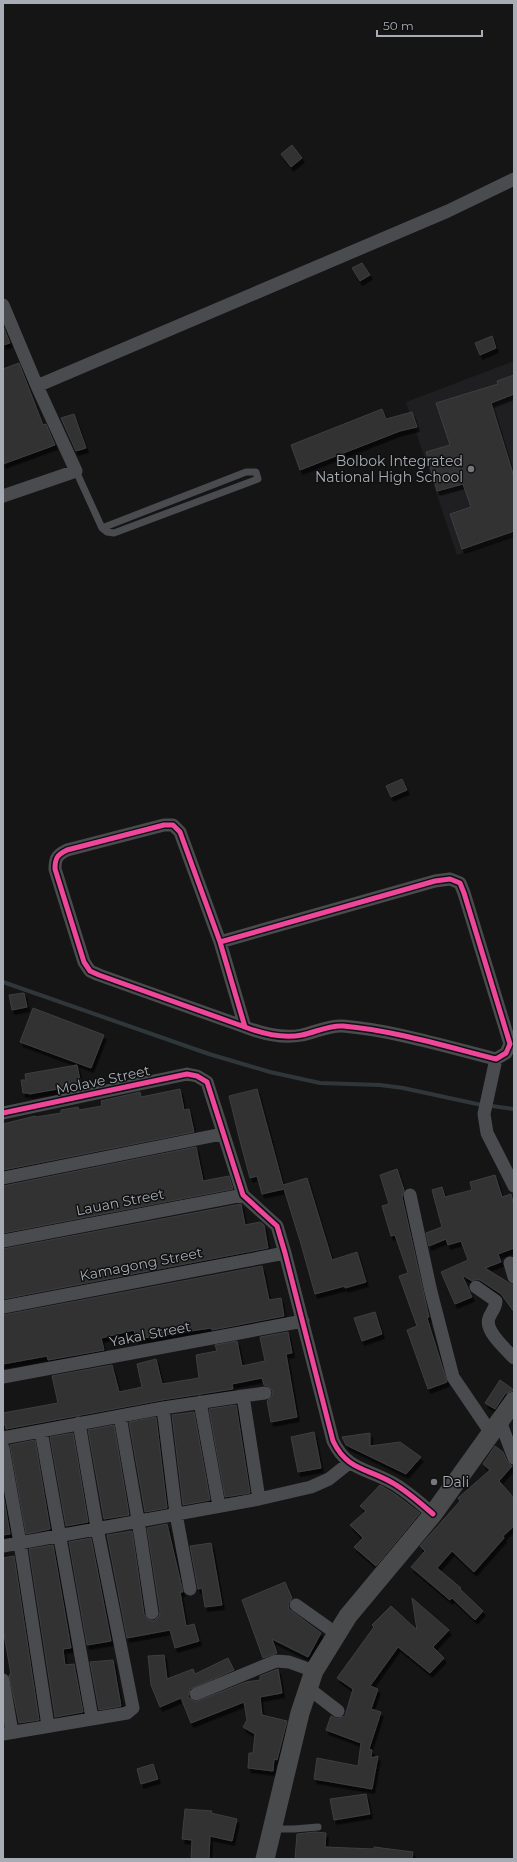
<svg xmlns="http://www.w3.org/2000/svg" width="517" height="1862" font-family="Montserrat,sans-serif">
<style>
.built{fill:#1f1f21}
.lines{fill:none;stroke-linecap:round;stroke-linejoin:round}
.stream{stroke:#2f373b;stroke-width:4}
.building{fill:#313233;stroke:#3e3f42;filter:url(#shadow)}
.service{stroke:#4a4b4e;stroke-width:7}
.minor{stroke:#4a4b4e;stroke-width:13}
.secondary{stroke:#494a4c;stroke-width:19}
.cycleway-casing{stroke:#101011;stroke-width:8}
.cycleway{stroke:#ed469a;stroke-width:5}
.poi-dot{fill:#75787d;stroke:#101011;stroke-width:1.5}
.labels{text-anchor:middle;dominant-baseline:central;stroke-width:3;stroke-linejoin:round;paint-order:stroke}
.poi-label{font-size:14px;fill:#a8adb5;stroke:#101011;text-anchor:end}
.street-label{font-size:14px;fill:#a8adb5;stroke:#101011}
</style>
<defs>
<filter id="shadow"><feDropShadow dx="2.5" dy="4.5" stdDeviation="0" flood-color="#0009"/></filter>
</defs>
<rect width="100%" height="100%" fill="#151516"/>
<path class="built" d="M514 361V536L457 555 406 402Z"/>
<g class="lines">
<path class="stream" d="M3 982 209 1054 270 1072 320 1083 380 1085 403 1088 477 1104 514 1109"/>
</g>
<path class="building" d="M292 145 302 158 291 167 281 154Z
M362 263 370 275 360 281 352 268Z
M3 326 10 343 3 345Z
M492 336 496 348 480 355 475 343Z
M19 363 43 425 46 424 55 445 3 464V369Z
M514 375V394L491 403 514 477V531L462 549 450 514 471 507 463 484 437 491 426 452 450 445 436 403 498 384 497 381Z
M382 409 386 419 412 412 417 427 400 431 300 470 291 445Z
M74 414 86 448 76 451 61 418Z
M402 779 407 790 391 797 386 786Z
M24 993 27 1007 12 1010 9 995Z
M33 1008 104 1035 91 1068 20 1042Z
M77 1065 81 1085 29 1094 28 1093H23L21 1080H26L25 1074Z
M180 1089 184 1110 189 1109 194 1132 3 1170V1124L35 1116 36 1117 61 1113V1110L78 1107 79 1110 102 1106 101 1101 140 1092 141 1097Z
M257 1089 283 1185 307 1178 332 1260 357 1252 366 1282 345 1288V1286L315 1294 301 1244 284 1189 262 1194 257 1176 250 1178 240 1141 229 1096Z
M196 1147 203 1181 229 1176 233 1189 3 1233V1186Z
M397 1169 404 1190 402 1197 429 1317 427 1318 447 1382 428 1389 407 1330 417 1326 399 1276 408 1273 395 1235 391 1236 382 1206 389 1204 380 1175Z
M495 1175 502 1197 511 1194 514 1206V1248L498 1254 501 1262 485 1268 514 1286V1312L501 1294 480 1280 476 1279 472 1281 462 1275 472 1297 455 1304 441 1272 468 1260 461 1241 448 1245 446 1239 429 1246 426 1233 442 1227 432 1190 442 1187 445 1197 472 1190 470 1182Z
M241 1204 245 1225 260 1222 264 1225 268 1248 3 1299V1249Z
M262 1266 269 1300 281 1298 284 1316 212 1330 211 1328 136 1339 134 1330 101 1338 104 1350 48 1360 47 1356 3 1364V1315Z
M375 1312 382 1334 362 1341 354 1318Z
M288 1332 292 1353 286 1354 297 1417 271 1422 267 1401 272 1396 273 1392 268 1386 264 1385 262 1378 232 1384 233 1389 162 1400 6 1429 5 1424 3 1425V1413L58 1403 52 1376 112 1365 119 1392 142 1387 137 1364 156 1359 162 1384 199 1378 196 1355 217 1351 215 1345 237 1341 242 1366 265 1361 260 1337Z
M500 1380 514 1390 505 1394 495 1409 485 1403Z
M236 1405 250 1493 225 1497 209 1409Z
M194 1412 210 1500 183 1505 172 1415Z
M156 1417 167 1508 145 1512 129 1422Z
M114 1425 129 1515 104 1519 88 1430Z
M314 1432 321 1468 298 1472 291 1437Z
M73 1433 88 1522 66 1526 50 1437Z
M370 1433V1446L400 1442 421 1457 406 1474 346 1445 342 1437Z
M35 1440 50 1529 26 1534 10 1445Z
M495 1446 503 1452 507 1461 512 1466 499 1481 514 1498V1526L503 1536 504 1538 474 1572 452 1551 437 1568 461 1588 460 1589 483 1611 475 1620 452 1598 450 1600 411 1567 425 1551 420 1546 460 1501 458 1498 490 1470 483 1464Z
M380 1485 395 1494 420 1513 376 1566 354 1547 363 1538 350 1525 366 1511 360 1506Z
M3 1493 10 1534 3 1535Z
M167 1524 183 1592H180L186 1626 194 1624 199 1641 175 1648 170 1630 127 1638 107 1535 132 1531 144 1614 149 1620 154 1621 159 1616 160 1612 147 1528Z
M91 1538 111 1641 87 1645 69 1542Z
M211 1543 222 1605 205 1607 202 1588 198 1589 190 1546Z
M53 1545 71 1648 63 1649 65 1665 74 1664 83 1712 55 1717 29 1549Z
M14 1556 39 1720 19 1723 9 1675H11L3 1628V1558Z
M285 1582 292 1598 288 1604 289 1609 321 1633 308 1657 272 1639 277 1653 263 1658 242 1600Z
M412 1598 449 1630 433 1647 444 1658 430 1673 398 1647 370 1686 378 1689 371 1709 381 1712 369 1749 372 1750 371 1758 378 1756 372 1789 314 1779 317 1758 358 1766 361 1743 326 1730 331 1716 337 1719 345 1716 353 1689 337 1678 374 1627 372 1625 391 1606 417 1630Z
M164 1655 167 1679 193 1669 195 1674 228 1658 234 1670 190 1689 188 1697 195 1702 246 1682 260 1680V1676L278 1669 282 1693 260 1697 262 1715 287 1721 277 1760 274 1759 273 1771 248 1768 249 1753H253L255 1734 243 1727 247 1720 244 1702 191 1723 181 1698 160 1707 151 1685 148 1656Z
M113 1660 121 1706 99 1710 90 1662Z
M153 1764 158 1779 141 1784 137 1769Z
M366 1794 370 1814 334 1820 330 1799Z
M185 1809 212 1811 211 1813 237 1819 232 1841 210 1836 209 1859H191L192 1840 182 1839Z
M315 1832 326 1833 325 1847 374 1849V1847L413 1852 412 1859H295L297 1834Z"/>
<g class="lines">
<path class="service" d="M76 471 102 528 107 532 114 533 258 479 256 472H246L102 528
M273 1829H294L318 1827"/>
<path class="minor" d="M3 305 37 386 76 471 3 496
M37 386 448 211 514 179
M220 942 435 881 450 879 460 883 464 893 510 1044 506 1053 496 1059C448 1047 392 1030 343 1026 329 1025 316 1032 302 1035 282 1039 263 1034 245 1027L99 975 90 971 84 962 55 869C55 858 57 855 67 850L164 825H173L180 832 220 942 245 1027
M496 1059 484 1114 487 1133 514 1186
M3 1113 187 1074 197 1076 207 1082 243 1195 277 1226 285 1253 333 1441C347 1470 366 1468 391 1482 406 1490 420 1503 433 1514
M3 1178 222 1134
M410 1195 431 1292 453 1377 491 1433
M3 1241 243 1195
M510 1263 514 1277
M476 1287 496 1301C496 1308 491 1312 489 1318 484 1331 506 1349 514 1358
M3 1307 285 1253
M3 1377 303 1321
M243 1396 265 1393
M200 1402 219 1506
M163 1408 176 1514 190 1589
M120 1416 138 1520 152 1613
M500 1421 514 1458
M41 1431 92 1718
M3 1438 163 1408 243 1396 259 1499
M3 1448 20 1543 48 1726
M3 1546 259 1499 311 1487 329 1479 349 1463
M296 1605 337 1634
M3 1680 12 1732
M308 1688 338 1711
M196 1694 276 1661 289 1662 314 1671
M3 1734 127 1713 133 1708 97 1528 79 1423"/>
<path class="secondary" d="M265 1859 300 1713 314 1671 348 1616 433 1514 514 1401"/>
<g class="cycleway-casing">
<path id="cycleway" d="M220 942 435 881 450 879 460 883 464 893 510 1044 506 1053 496 1059C448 1047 392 1030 343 1026 329 1025 316 1032 302 1035 282 1039 263 1034 245 1027L99 975 90 971 84 962 55 869C55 858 57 855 67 850L164 825H173L180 832 220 942 245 1027
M3 1113 187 1074 197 1076 207 1082 243 1195 277 1226 285 1253 333 1441C347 1470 366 1468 391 1482 406 1490 420 1503 433 1514"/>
</g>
<use href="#cycleway" class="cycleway"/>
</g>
<g class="poi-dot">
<circle cx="471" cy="469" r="4"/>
<circle cx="434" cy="1482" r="4"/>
</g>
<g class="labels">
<g class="poi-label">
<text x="463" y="461">Bolbok Integrated<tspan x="463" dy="16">National High School</tspan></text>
<text x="442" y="1482" text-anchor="start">Dali</text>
</g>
<g class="street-label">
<text transform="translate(103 1080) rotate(-12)">Molave Street</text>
<text transform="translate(120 1202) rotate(-11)">Lauan Street</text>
<text transform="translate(141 1264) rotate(-11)">Kamagong Street</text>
<text transform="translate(150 1334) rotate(-11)">Yakal Street</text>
</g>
</g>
<rect width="517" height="1862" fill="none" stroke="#a8adb5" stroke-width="8"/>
<path d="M377 30v6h105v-6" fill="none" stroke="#a8adb5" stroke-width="2"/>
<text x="383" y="30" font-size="12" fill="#a8adb5" stroke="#101011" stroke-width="3" paint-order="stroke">50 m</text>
</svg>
